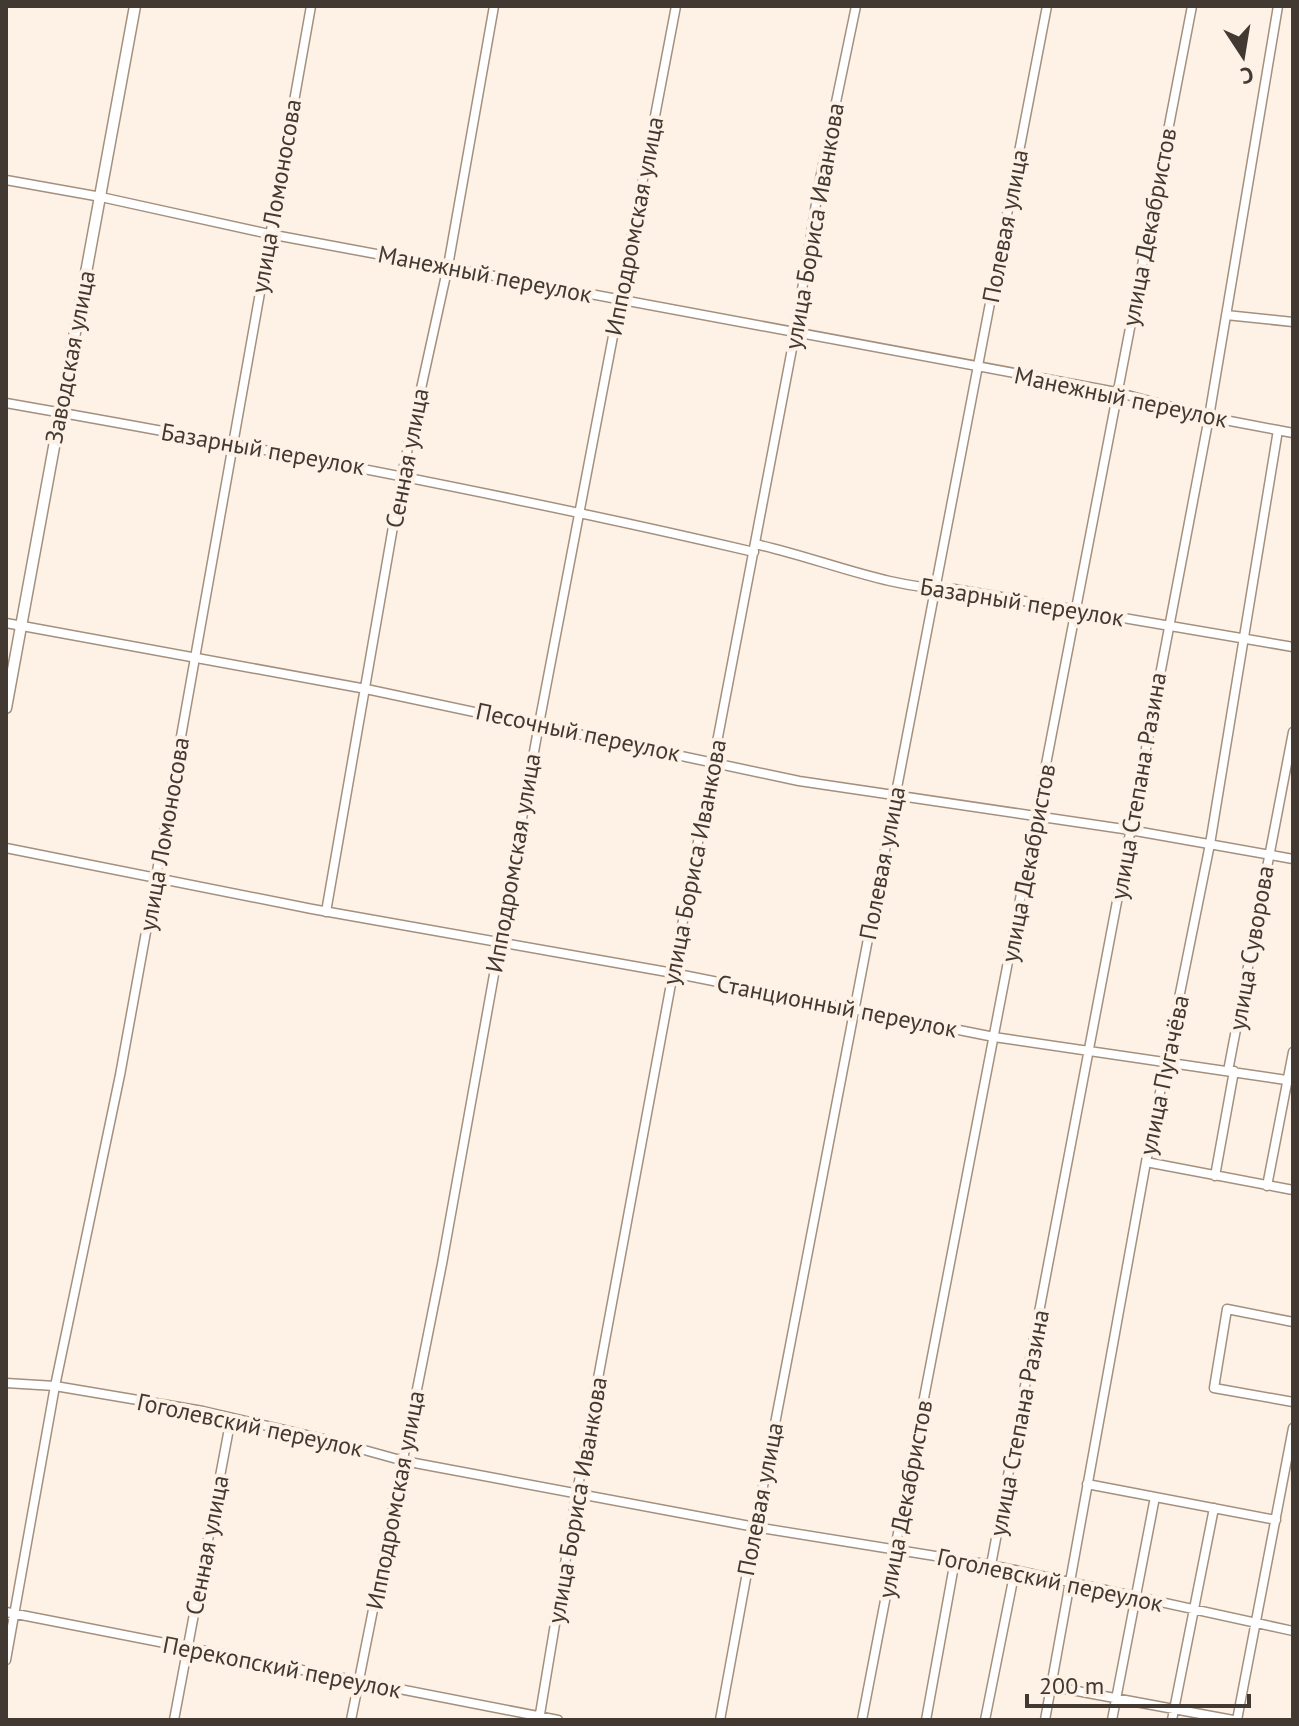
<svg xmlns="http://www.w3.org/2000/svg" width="1299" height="1726" font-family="'PT Sans',sans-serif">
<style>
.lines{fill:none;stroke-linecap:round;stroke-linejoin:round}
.minor-casing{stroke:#a3907e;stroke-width:11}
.major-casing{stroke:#a3907e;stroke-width:13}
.minor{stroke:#fff;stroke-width:8}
.major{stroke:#fff;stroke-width:10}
.labels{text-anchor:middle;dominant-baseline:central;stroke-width:8;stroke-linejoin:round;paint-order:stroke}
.street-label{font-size:24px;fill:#413932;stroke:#fef1e6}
</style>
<rect width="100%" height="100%" fill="#fef1e6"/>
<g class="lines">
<g class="minor-casing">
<path id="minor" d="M6 180 101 197 269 234 1116 392 1209 417 1293 433
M1226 315 1293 322
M6 403C257 447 506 494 754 552
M755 544C817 557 891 590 954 589L1293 647
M6 623 366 689 799 781 1130 830 1293 859
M6 848 312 909 673 973 994 1037 1293 1081
M326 912 402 475 448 266 494 6
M1228 1071 1293 732
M1146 1162 1293 1190
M1215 1176 1234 1071
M1267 1186 1293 1052
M1293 1322 1227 1309 1214 1388 1293 1402
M6 1383 55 1386 203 1411 328 1440 404 1461 755 1527 991 1565 1293 1631
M1087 1484 1276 1520
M991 1565 1209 417 1278 6
M6 1612 558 1720
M6 1660 55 1386 120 1075 156 877 311 6
M1050 1686 1233 1720
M174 1720 231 1418
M351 1720 442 1264 539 724 676 6
M539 1720 577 1492 673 973 795 333 820 179 856 6
M720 1720 759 1507 1047 6
M862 1720 1192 6
M926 1720 955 1560
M985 1720 1015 1570
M1045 1720 1146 1162 1210 844 1278 430
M1112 1720 1155 1497
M1172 1720 1214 1508
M1237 1720 1293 1428"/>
</g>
<g class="major-casing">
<path id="major" d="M6 708 135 6"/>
</g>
<use href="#minor" class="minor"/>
<use href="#major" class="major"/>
</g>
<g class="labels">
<g class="street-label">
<text transform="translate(276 196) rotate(-80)">улица Ломоносова</text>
<text transform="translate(634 226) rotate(-79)">Ипподромская улица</text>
<text transform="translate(814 226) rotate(-80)">улица Бориса Иванкова</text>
<text transform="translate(1005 226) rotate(-79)">Полевая улица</text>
<text transform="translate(1149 227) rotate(-79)">улица Декабристов</text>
<text transform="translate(485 274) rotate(11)">Манежный переулок</text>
<text transform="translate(70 357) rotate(-79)">Заводская улица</text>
<text transform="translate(1121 397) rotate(12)">Манежный переулок</text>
<text transform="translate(263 449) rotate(10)">Базарный переулок</text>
<text transform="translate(407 458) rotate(-79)">Сенная улица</text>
<text transform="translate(1022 602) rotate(9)">Базарный переулок</text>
<text transform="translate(578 732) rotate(12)">Песочный переулок</text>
<text transform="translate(1138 786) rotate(-80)">улица Степана Разина</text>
<text transform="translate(164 834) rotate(-80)">улица Ломоносова</text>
<text transform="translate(694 862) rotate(-79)">улица Бориса Иванкова</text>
<text transform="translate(513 863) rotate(-80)">Ипподромская улица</text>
<text transform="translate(882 863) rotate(-79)">Полевая улица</text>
<text transform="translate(1028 863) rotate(-79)">улица Декабристов</text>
<text transform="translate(1251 948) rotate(-80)">улица Суворова</text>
<text transform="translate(837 1006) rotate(11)">Станционный переулок</text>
<text transform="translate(1164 1075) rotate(-78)">улица Пугачёва</text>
<text transform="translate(1019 1423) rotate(-79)">улица Степана Разина</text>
<text transform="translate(250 1425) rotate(12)">Гоголевский переулок</text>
<text transform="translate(760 1499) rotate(-79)">Полевая улица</text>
<text transform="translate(905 1499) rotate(-79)">улица Декабристов</text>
<text transform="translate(395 1500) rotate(-79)">Ипподромская улица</text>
<text transform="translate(577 1500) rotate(-80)">улица Бориса Иванкова</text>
<text transform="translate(207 1545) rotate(-79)">Сенная улица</text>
<text transform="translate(1050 1580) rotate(12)">Гоголевский переулок</text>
<text transform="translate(282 1667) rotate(11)">Перекопский переулок</text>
</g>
</g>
<rect width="1299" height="1726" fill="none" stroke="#413932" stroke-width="16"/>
<g transform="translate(1243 56) rotate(168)" stroke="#fef1e6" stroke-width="6" paint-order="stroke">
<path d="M0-6L14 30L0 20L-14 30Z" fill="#413932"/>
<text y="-12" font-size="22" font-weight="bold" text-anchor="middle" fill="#413932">С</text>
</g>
<path d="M1027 1694v12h222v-12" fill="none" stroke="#413932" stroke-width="4"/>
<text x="1039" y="1694" font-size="24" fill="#413932" stroke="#fef1e6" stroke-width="6" paint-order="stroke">200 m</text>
</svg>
